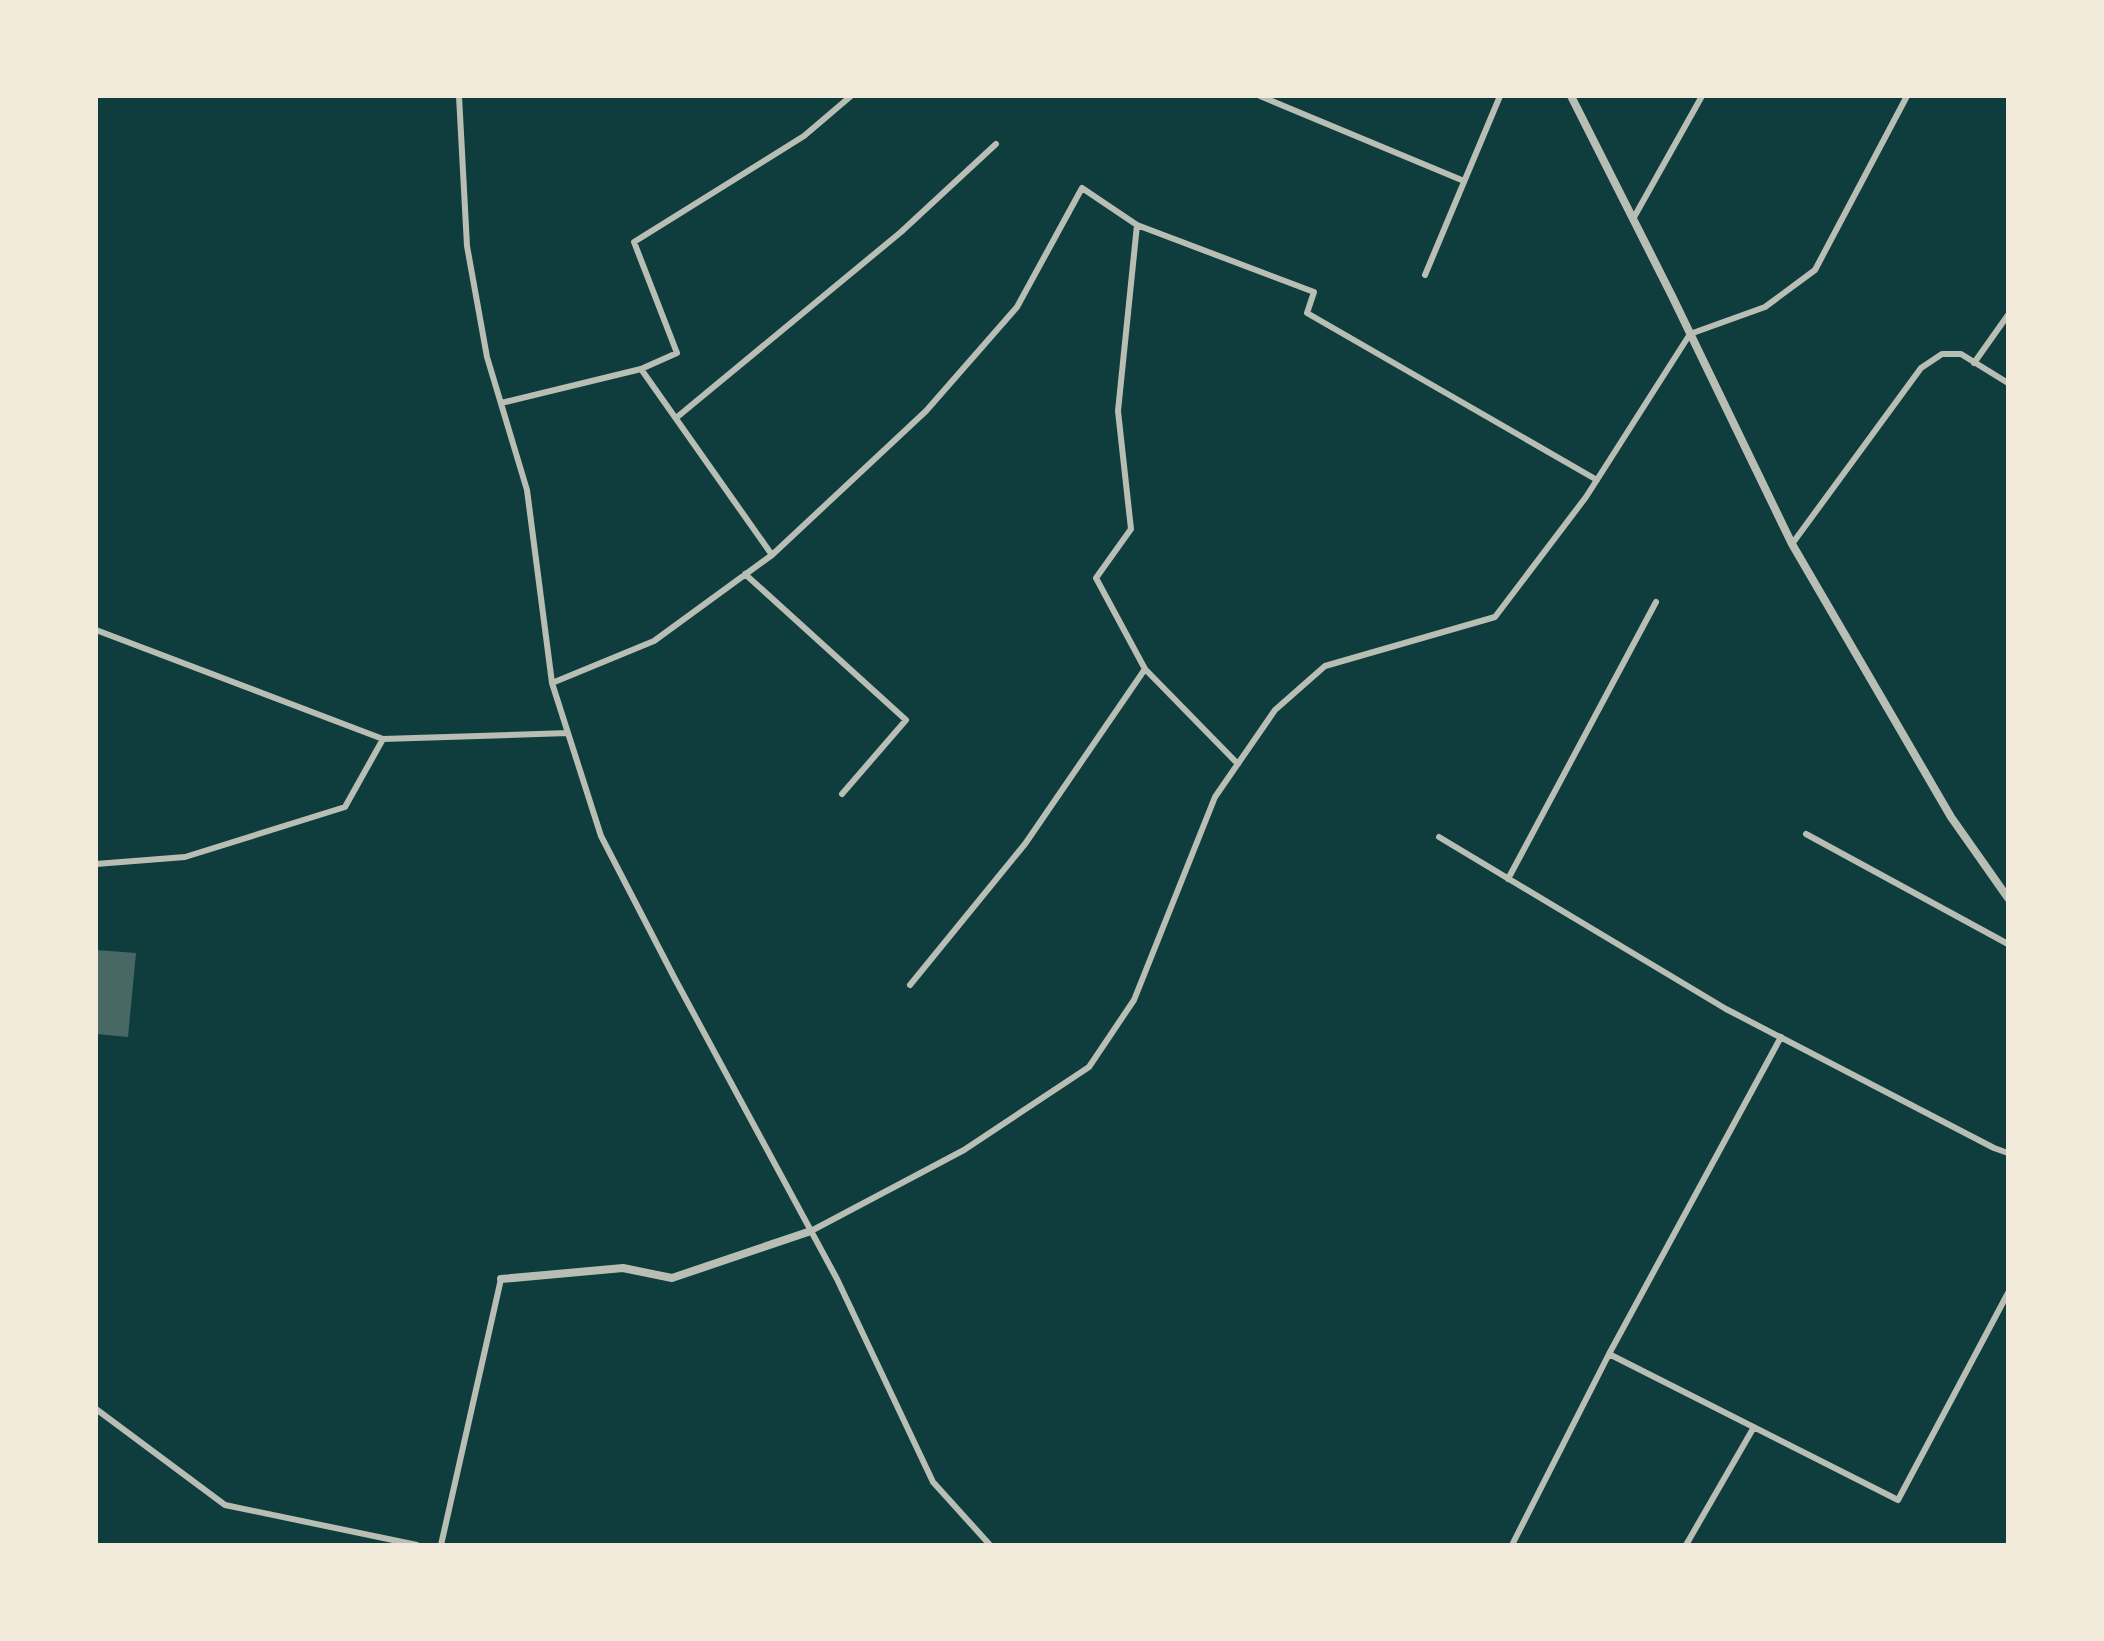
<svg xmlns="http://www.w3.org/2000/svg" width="2104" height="1641" font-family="'Open Sans',sans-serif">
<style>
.building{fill:#486865}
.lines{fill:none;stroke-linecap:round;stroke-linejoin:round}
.service{stroke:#b8beb3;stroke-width:6}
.minor{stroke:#b8beb3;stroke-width:8}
</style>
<rect width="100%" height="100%" fill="#0f3d3e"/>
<path class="building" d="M96 950 136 953 128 1037 96 1034Z"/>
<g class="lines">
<path class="service" d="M459 96 467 246 487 357 527 490 552 683 601 836 675 979 837 1279 933 1482 990 1545
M1260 96 1464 181
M1633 219 1702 96
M1137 225 1118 411 1131 529 1096 578 1145 669 1238 764
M1425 275 1500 96
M1974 363 2008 315
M641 369 772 555
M501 403 641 369 677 353 634 242 804 136 851 96
M676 418 901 232 996 144
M1792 544 1921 368 1942 354H1961L2008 383
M745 574 906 720 842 794
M96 630 383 739 568 733
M552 683 654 641 772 555 926 411 1017 307 1082 188 1137 225 1314 292 1307 313 1597 480
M1806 834 2008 944
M1439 837 1726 1009 1994 1148 2008 1153
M96 864 185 857 345 807 383 739
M1508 879 1656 602
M910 985 1025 844 1145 669
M811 1231 964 1150 1089 1067 1134 1000 1215 797 1275 710 1325 666 1495 617 1586 497 1690 334 1765 307 1815 270 1907 96
M1609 1354 1898 1500 2008 1293
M96 1409 225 1505 417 1545
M441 1545 501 1279
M1512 1545 1609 1354 1781 1037
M1686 1545 1754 1427"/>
<path class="minor" d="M1571 96 1672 296 1792 544 1951 817 2008 898
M501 1279 623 1268 672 1278 811 1231"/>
</g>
<rect width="2104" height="1641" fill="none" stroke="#f1e9da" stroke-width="196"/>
</svg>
